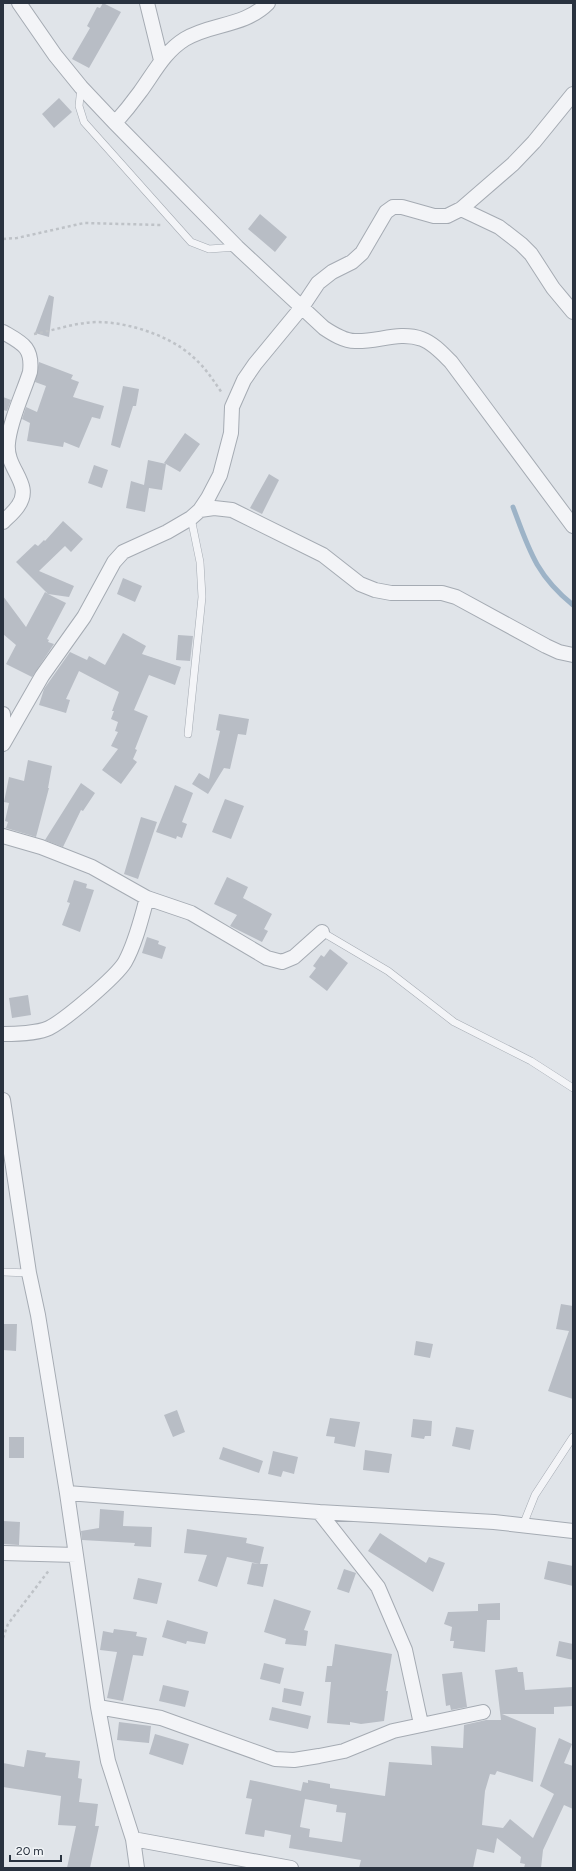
<svg xmlns="http://www.w3.org/2000/svg" width="576" height="1871" font-family="Figtree,sans-serif">
<style>
.lines{fill:none;stroke-linecap:round;stroke-linejoin:round}
.stream{stroke:#9db3c7;stroke-width:5}
.building{fill:#b8bdc5;fill-rule:evenodd}
.service-casing{stroke:#a5abb3;stroke-width:8}
.minor-casing{stroke:#a5abb3;stroke-width:16}
.path{stroke:#bec2c7;stroke-width:2.5;stroke-dasharray:3 3;stroke-linecap:butt}
.service{stroke:#f3f4f7;stroke-width:7}
.minor{stroke:#f3f4f7;stroke-width:14}
</style>
<rect width="100%" height="100%" fill="#e0e4e9"/>
<g class="lines">
<path class="stream" d="M513 507C529 550 536 575 573 605"/>
</g>
<path class="building" d="M103 3 121 12 89 68 72 59 90 28 87 26 97 7 100 8Z
M59 98 72 112 54 128 42 114Z
M260 214 287 237 275 252 248 229Z
M49 295 54 297 49 337 35 333Z
M39 362 73 375 71 379 79 382 73 397 104 406 100 419 92 417 79 448 64 442 63 447 27 441 30 423 22 419 26 407 37 412 46 386 35 382Z
M123 386 139 389 136 406H133L120 448 111 445Z
M3 397 11 400 7 411 3 410Z
M185 433 200 444 180 472 166 464 162 490 149 488 145 512 126 508 131 481 144 485 148 460 166 464 164 463Z
M94 465 108 470 102 488 88 483Z
M269 474 279 480 262 514 250 508Z
M63 521 83 539 71 552 65 546 39 571 74 586 69 597 48 594 66 603 47 639 49 640 48 642 54 644 32 677 6 664 16 645 3 634V596L26 627 45 592 48 594 16 562 35 544 38 546 44 540 45 541Z
M123 578 142 586 135 602 117 594Z
M123 633 146 646 142 654 181 667 175 685 149 675 134 710 148 716 135 749 137 750 133 759 137 762 121 784 102 770 118 749 111 746 118 732 115 731 118 722 111 719 114 711H112L119 692 79 671 66 699 70 700 66 713 39 705 44 689 70 652 87 660 89 656 105 665Z
M178 635 193 636 190 661 176 660Z
M219 714 249 719 246 735 238 734 230 769 224 768 208 794 192 784 199 773 209 779 220 731 216 730Z
M28 760 52 766 48 788H49L36 837 6 828 8 822 5 821 9 803 4 802 9 777 24 781Z
M81 783 95 793 83 811 81 810 63 847 45 840Z
M175 785 193 793 182 822 187 824 182 838 177 836 176 839 156 832Z
M225 799 244 806 231 839 212 832Z
M141 817 157 822 138 879 124 874Z
M227 877 248 887 243 898 272 914 264 929 268 931 262 942 230 926 237 915 214 904Z
M74 880 87 884 86 888 94 890 80 932 62 925 70 903 67 902Z
M147 937 159 941 158 944 166 947 162 959 142 953Z
M330 949 348 963 327 991 309 977 316 968 313 966 321 955 324 957Z
M28 995 31 1015 12 1018 9 998Z
M561 1304 573 1306V1399L548 1391 569 1331 556 1329Z
M3 1324H17L16 1351 3 1350Z
M416 1341 433 1344 430 1358 414 1355Z
M177 1410 185 1432 173 1437 164 1415Z
M330 1418 360 1422 355 1447 334 1443 335 1437 326 1436Z
M413 1419 432 1421 431 1436H425L424 1439 411 1437Z
M456 1427 474 1430 470 1450 452 1446Z
M9 1437H24V1458H9Z
M223 1447 263 1461 259 1473 219 1459Z
M365 1450 392 1454 389 1473 363 1470Z
M273 1451 298 1457 294 1474 283 1471 281 1477 268 1474Z
M100 1509 124 1511 123 1526 152 1527 151 1547 134 1546 135 1543 82 1540 81 1531 99 1528Z
M3 1521 20 1522 19 1545 3 1544Z
M187 1529 247 1538 246 1543 264 1547 260 1564H268L263 1587 247 1584 252 1563 260 1564 227 1557 217 1587 198 1581 207 1555 184 1553Z
M380 1533 426 1563 429 1557 445 1563 433 1592 368 1551Z
M548 1561 573 1566V1586L544 1579Z
M344 1569 356 1573 349 1593 337 1589Z
M138 1578 162 1583 157 1604 133 1599Z
M274 1599 311 1611 304 1630 308 1631 306 1646 285 1644 286 1639 264 1632Z
M500 1603V1620H487L485 1652 453 1648 454 1641H450L452 1627 444 1624 448 1612 478 1611V1604Z
M167 1620 208 1632 205 1644 187 1641 186 1644 162 1637Z
M114 1629 137 1632 136 1636 147 1638 143 1656 133 1655 123 1701 107 1698 117 1652 100 1650 103 1631 113 1633Z
M559 1641 573 1644V1660L556 1656Z
M335 1644 392 1654 386 1691H388L384 1721 361 1724 350 1722V1725L327 1723 331 1682H325L327 1666H332Z
M264 1663 284 1668 280 1684 260 1679Z
M517 1667 518 1672H523L525 1690 573 1687V1706L554 1707V1714H502L536 1728 533 1782 497 1771 495 1775 490 1774 485 1791 482 1825 503 1828 510 1819 533 1838 554 1794 540 1786 559 1738 572 1744 564 1763 573 1766V1809L564 1805 543 1850 541 1868H524L525 1864 520 1863 521 1857 497 1838 494 1853 477 1849 473 1868H359L361 1860 289 1848 291 1835 265 1830 264 1837 245 1834 252 1799 246 1798 250 1780 301 1791 303 1782 308 1783V1780L330 1784V1788L385 1796 389 1762 432 1765 431 1746 463 1748 464 1725 486 1720H501L495 1670ZM305 1799 337 1805 336 1812 346 1813 342 1842 309 1837 310 1829 300 1827Z
M462 1672 467 1707 451 1710 450 1705 446 1706 442 1674Z
M163 1685 189 1691 185 1707 159 1701Z
M284 1688 304 1692 301 1706 282 1702Z
M272 1707 311 1716 308 1729 269 1720Z
M119 1722 151 1726 149 1743 117 1740Z
M155 1734 189 1744 183 1765 149 1754Z
M27 1750 46 1753 45 1757 80 1761 78 1778 82 1779 79 1802 98 1804 95 1826H99L90 1868H67L76 1826 58 1825 61 1796 3 1787V1763L24 1767Z"/>
<g class="lines">
<g class="service-casing">
<path id="service" d="M81 87 79 106 84 122 191 242 209 249 237 247
M188 734 202 597 200 562 191 518
M322 932 388 971 454 1022 531 1061 573 1088
M3 1272 29 1273
M523 1525 535 1495 573 1437"/>
</g>
<g class="minor-casing">
<path id="minor" d="M19 3 55 55 81 87 115 123 237 247 324 328C333 334 344 341 355 341 378 342 399 331 422 339 433 343 443 354 451 362L573 526
M147 3 161 60
M115 123C124 113 132 103 140 92 154 73 164 52 185 39 211 23 244 27 268 3
M461 209 499 227 521 244 531 254 553 288 573 312
M3 332C22 343 33 347 30 372 23 394 10 420 8 443 5 469 34 484 18 506 14 512 8 517 3 522
M200 510 214 508 232 510 323 555 360 584 375 590 391 593H442L456 597 546 646 559 652 573 655
M3 714V742
M3 744 42 676 84 617 114 562 123 552 167 532 191 518 200 510 208 498 220 475 231 433 232 407 244 380 255 364 302 307 318 283 332 272 352 262 362 253 386 212 393 207H402L434 216H447L461 209 513 164 534 142 573 94
M3 836 41 847 92 867 147 898 191 913 267 958 282 962 294 957 322 932
M3 1034C14 1034 39 1033 49 1028 65 1020 116 977 125 962 136 942 141 919 147 898
M3 1100 29 1273 38 1315 67 1493 98 1707 108 1761 133 1839 137 1868
M67 1493 319 1512 494 1522 573 1531
M319 1512 378 1587 405 1650 421 1724
M3 1553 76 1555
M98 1707 161 1718 275 1759 294 1760 319 1756 344 1751 393 1731 483 1712
M133 1839 291 1868"/>
</g>
<path class="path" d="M3 239 17 238 84 223 161 225
M34 334C51 331 68 325 85 323 117 318 169 334 193 357 205 367 213 380 222 393
M3 1638 8 1624 50 1569"/>
<use href="#service" class="service"/>
<use href="#minor" class="minor"/>
</g>
<rect width="576" height="1871" fill="none" stroke="#29323f" stroke-width="8"/>
<path d="M10 1855v6h51v-6" fill="none" stroke="#29323f" stroke-width="2"/>
<text x="16" y="1855" font-size="12" fill="#29323f" stroke="#f0f3f6" stroke-width="3" paint-order="stroke">20 m</text>
</svg>
